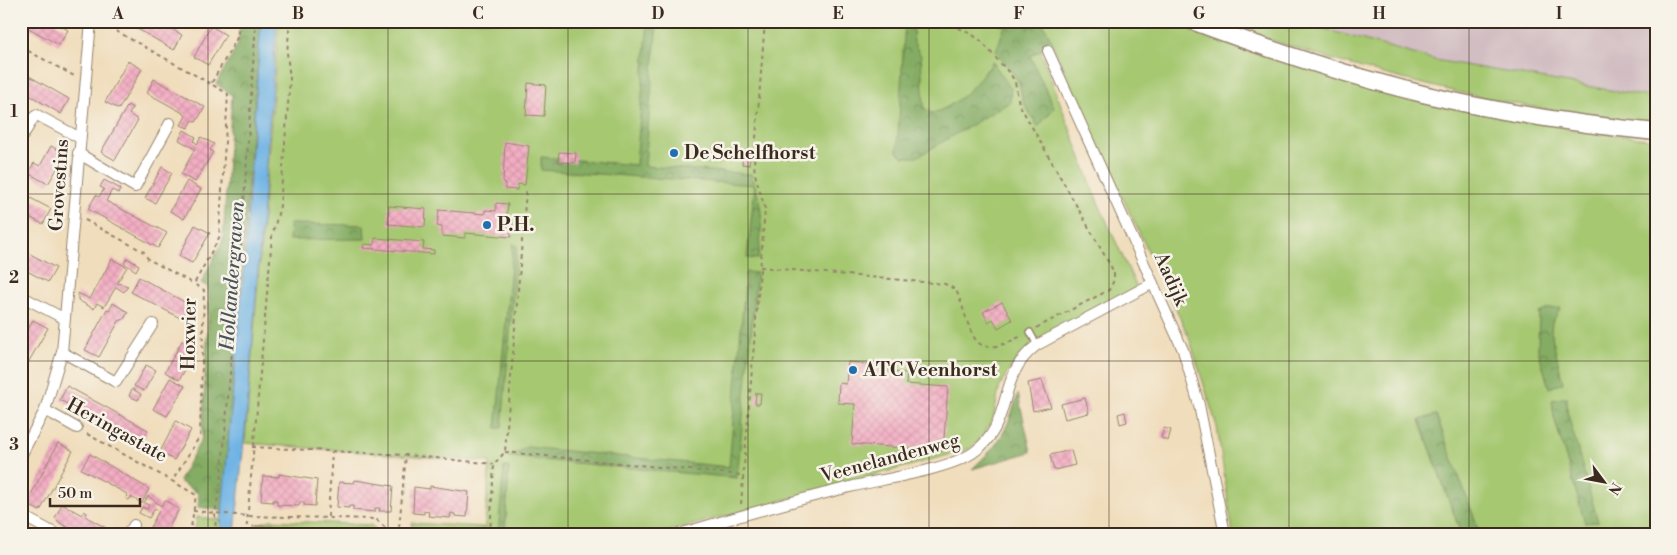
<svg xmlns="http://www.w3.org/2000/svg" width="1677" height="555" font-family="'Libre Bodoni',serif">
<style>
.industrial{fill:#d2bec2}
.grass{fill:#a6c871;stroke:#707948;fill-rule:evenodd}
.forest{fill:url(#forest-crowns);stroke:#606b40}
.water{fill:#6fb4e5;stroke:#556f82}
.building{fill:url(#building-cross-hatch)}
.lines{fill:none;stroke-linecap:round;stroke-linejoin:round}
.service-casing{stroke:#96846d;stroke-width:8}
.minor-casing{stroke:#96846d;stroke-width:12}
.primary-casing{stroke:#96846d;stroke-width:19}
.path{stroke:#96846d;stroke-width:2;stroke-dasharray:4 4;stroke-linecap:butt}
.service{stroke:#fff;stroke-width:5}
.minor{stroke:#fff;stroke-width:10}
.primary{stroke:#fff;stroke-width:16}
.grid{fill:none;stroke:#3b2a1e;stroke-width:1;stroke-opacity:0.55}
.poi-dot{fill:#1f6fb2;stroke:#f7f3e8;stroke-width:2}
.labels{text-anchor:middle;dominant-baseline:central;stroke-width:5;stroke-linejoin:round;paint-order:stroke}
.poi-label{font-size:19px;font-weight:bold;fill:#3b2a1e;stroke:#f7f3e8;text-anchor:start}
.street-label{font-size:19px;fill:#3b2a1e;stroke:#f7f3e8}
.water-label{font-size:20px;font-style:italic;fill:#4b535a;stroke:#f7f3e8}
.neatline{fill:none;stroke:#3b2a1e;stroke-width:2}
.grid-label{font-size:16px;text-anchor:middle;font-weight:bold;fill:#3b2a1e}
</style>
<defs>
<pattern id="forest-crowns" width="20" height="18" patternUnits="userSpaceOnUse" patternTransform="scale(1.25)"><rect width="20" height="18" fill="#84ac63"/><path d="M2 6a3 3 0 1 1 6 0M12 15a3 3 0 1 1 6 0" fill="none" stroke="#6d8c51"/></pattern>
<pattern id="building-cross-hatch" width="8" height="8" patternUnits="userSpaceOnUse" patternTransform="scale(1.25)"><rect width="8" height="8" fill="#f3adc3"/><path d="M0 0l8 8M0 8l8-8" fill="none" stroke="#d195a7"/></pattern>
</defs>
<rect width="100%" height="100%" fill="#f7f3e8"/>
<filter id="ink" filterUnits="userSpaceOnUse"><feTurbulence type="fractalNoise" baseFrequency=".02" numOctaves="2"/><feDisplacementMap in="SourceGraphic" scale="10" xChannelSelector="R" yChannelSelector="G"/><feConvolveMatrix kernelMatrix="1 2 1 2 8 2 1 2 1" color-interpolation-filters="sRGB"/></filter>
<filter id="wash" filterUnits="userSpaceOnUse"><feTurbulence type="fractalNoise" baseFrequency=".0096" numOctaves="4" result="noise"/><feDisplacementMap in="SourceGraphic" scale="20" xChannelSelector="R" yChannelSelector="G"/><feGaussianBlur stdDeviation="1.12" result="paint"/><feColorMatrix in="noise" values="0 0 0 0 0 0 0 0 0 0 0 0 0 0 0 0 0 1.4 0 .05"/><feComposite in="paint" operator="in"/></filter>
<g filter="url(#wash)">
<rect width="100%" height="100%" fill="#f0ddbc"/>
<path class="industrial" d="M1296 21H1656V98L1435 60Z"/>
<path class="grass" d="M279 21H1029L1097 200 1137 288 1018 357 1000 385 993 419 982 437 970 448 956 456V449L952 454 659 534H484L490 462 245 443Z
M1042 21H1171L1236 46 1569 129 1656 140V534H1479L1436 415 1420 420 1461 534H1233L1217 427 1189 337 1117 186ZM1567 397V411L1586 523 1554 417Z
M1217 21H1296L1435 60 1656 98V124C1506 109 1358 73 1217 21Z
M197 517 221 520 220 534H195Z
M270 520 371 525 379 532 376 534H252L258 524Z
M412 523 483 527V534H411Z"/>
<path class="forest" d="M240 21H261L223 510 198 507 199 494 179 481 202 438 209 299 208 287 201 283 223 240 232 95 216 84 238 44Z
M648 21H657L645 166 751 174C764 211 763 221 758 259L747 258 755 185 541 170V157L636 165Z
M905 21H912L914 43 921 56 924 108 931 113C951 110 976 86 986 69L988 70 992 61 1011 89 1010 102 917 157H903L897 152Z
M987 21H1042L1053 44 1030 56 1054 108 1038 127 1023 102 1019 82 996 51 1005 26Z
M290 224 364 225 365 239 289 240Z
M513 244 517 246 502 428H496Z
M746 272 757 273 737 478 509 457 527 447 729 467Z
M1561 308 1552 322 1551 332 1563 383 1549 388 1538 350 1539 313 1548 309Z
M1018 394 1031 452 972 469C1003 440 1005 434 1018 394Z
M1567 397V411L1598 522 1585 523 1554 417 1552 400Z
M1436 415 1477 525 1479 534H1461L1420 420Z
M504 467H509L505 534H498Z"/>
<path class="water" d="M261 21H277L248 399 235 534H220L244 266Z"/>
<g id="blocks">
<path class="building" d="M21 21H52L68 30 59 45 25 26Z
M124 21H158L182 35 174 50Z
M211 26 226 35 208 65 194 57Z
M128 61 142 69 119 109 105 102Z
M29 76 69 99 61 114 21 90Z
M154 79 205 107 196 122 193 120 188 128 181 125 186 116 183 113 147 93Z
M528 83 546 85 544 116 526 115Z
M128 105 133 108 129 114 138 120 115 160 101 152Z
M184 130 196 137 194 141 197 144 201 137 214 144 210 150 213 152 195 182 181 174 195 149 179 140Z
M505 142 529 146 525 185 518 184 517 190 505 189V183H503Z
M51 146 66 154 48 184 28 173 34 163 40 166Z
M559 152 576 153 575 163 558 162Z
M743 155 750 156 749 165 742 164Z
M162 167 172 173 155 203 145 198Z
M104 180 121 189 118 193 112 190 106 201 167 233 158 248 88 209 96 195 99 197 104 189 100 187Z
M187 181 201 189 184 219 170 211Z
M21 193 51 209 43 224 21 213Z
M496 203 508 204 506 219H512L511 226H515V231H511V237L465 233V238L442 236V227L437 226 439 210 485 214V210L496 211Z
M389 206 426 209 425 227 388 224Z
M195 225 210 233 192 263 179 256Z
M375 238 424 242 423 249 434 250V254L363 248 364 244 374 245Z
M21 249 56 268 48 282 21 268Z
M127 258 139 265 136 271 124 263Z
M112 259 127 267 117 283 128 286 124 292 116 287 104 307 97 303 94 309 78 300V293L90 299Z
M139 277 190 305 182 319 131 292Z
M1002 302 1012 320 998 328 993 319 988 322 983 312Z
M113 303 128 312 124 319 119 321 99 357 85 350 107 309 109 310Z
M33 320 48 328 21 375V342Z
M182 341 197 350 179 380 165 372Z
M848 362 869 364V367L890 368 889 372 907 373 906 384 948 387 943 451 852 444 855 404 838 403 839 383 846 384Z
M146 365 156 370 144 391 134 386Z
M170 378 185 386 167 416 153 409Z
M1042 380 1051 407 1033 411 1028 383Z
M67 386 148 430 140 444 60 400Z
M132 389 141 394 138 400 129 396Z
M756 393H761L760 404H755Z
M1085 398 1089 413 1065 419 1061 404Z
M21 403 28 406 21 424Z
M1125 412 1127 422 1120 424 1118 414Z
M176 421 191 430 174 460 160 452Z
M1164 428 1171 430 1168 441 1161 438Z
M58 443 73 451 40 511 26 504Z
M1071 450 1075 465 1054 470 1050 455Z
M90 454 149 489 142 503 131 497 129 500 126 499 127 494 81 469Z
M279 474 317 480 315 506 304 505V502H300L299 506 277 505V500H273V502L261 501 263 476 279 477Z
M355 480 393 486 391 511H379L380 508H375V512L353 510V506H349V508L337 507 339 482 354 483Z
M430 486 469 492 467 517 455 516V514L451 513 450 518 428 516 429 512 424 511V514L413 513 414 487 430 489Z
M148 496 161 506 165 500 179 509 165 534H153L148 531 159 511 155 508 149 518 139 513 142 507 147 509 149 505 144 503Z
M62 504 82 515 84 511 87 513 85 516 113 532 112 534H80L60 523 55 518Z
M21 526 29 531V534H21Z
M253 526H273L272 534H253Z"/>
</g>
</g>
<g filter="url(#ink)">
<use href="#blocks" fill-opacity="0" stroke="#96846d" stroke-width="1"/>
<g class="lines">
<g class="service-casing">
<path id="service" d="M1030 332 1037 345"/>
</g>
<g class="minor-casing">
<path id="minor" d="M1048 51 1183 350 1199 405 1225 534
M21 139 34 117 37 115 80 138
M78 153 135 187 170 123
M21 296 65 319
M62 352 116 382 153 324
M45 410 77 428
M21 456 45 410 62 352 91 21
M21 515 56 534
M128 534 134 525
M679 534C736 517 793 501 850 487 882 479 949 470 974 452 1015 423 995 376 1037 345L1153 283"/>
</g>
<g class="primary-casing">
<path id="primary" d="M1192 21C1267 49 1345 75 1423 94 1500 113 1578 124 1656 132"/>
</g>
<path class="path" d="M944 21 971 34 980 40 1011 75 1015 82 1019 104 1114 272V280L1109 290 1036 328
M102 23 211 84
M21 47 76 77
M85 220 144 252 148 259 194 284
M760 267 945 284 956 290C974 330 967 366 1023 335
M87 434 172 481
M252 447 406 455 494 464
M505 452 742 475
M741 504 765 209 755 174 754 164 765 21
M193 511 247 516 376 519 392 534
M328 517 332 452
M190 534 196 495 172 481 200 436 204 290 194 284 219 238 228 94 211 84 237 38 240 21
M216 534 215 513 221 481 242 232 256 21
M246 534 272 237 280 206 290 79 287 53 290 21
M395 534 399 528 406 455
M490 534 494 464 505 452 526 191"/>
<use href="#service" class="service"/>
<use href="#minor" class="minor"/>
<use href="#primary" class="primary"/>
</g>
</g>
<path class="grid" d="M208 21V534M388 21V534M568 21V534M748 21V534M929 21V534M1109 21V534M1289 21V534M1469 21V534M21 194H1656M21 361H1656"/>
<g class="poi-dot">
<circle cx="674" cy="153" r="5"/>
<circle cx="487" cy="225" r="5"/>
<circle cx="853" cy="370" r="5"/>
</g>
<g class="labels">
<g class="poi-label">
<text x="684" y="153">De Schelfhorst</text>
<text x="497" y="225">P.H.</text>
<text x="863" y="370">ATC Veenhorst</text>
</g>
<g class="street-label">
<text transform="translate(59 185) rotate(-86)">Grovestins</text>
<text transform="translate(1171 279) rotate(66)">Aadijk</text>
<text transform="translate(189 334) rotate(-89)">Hoxwier</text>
<text transform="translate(117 430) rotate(29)">Heringastate</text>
<text transform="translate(890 458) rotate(-15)">Veenelandenweg</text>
</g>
<g class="water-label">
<text transform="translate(233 276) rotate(-86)">Hollandergraven</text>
</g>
</g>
<rect width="1677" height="555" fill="none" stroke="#f7f3e8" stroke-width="55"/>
<g transform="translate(1604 482) rotate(122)" stroke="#f7f3e8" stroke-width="4" paint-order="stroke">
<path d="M0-4L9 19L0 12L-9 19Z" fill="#3b2a1e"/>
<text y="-8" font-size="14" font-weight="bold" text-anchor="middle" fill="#3b2a1e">N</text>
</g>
<path d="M50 498v8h90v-8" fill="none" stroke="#3b2a1e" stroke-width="2.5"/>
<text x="58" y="498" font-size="15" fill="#3b2a1e" stroke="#f7f3e8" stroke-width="4" paint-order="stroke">50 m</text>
<rect x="28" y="28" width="1622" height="500" class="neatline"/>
<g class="grid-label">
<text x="118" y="19">A</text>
<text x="298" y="19">B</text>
<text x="478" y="19">C</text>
<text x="658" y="19">D</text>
<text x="838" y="19">E</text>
<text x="1019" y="19">F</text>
<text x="1199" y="19">G</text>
<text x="1379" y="19">H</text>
<text x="1559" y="19">I</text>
<text x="14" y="117">1</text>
<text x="14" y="283">2</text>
<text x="14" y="450">3</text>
</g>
</svg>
